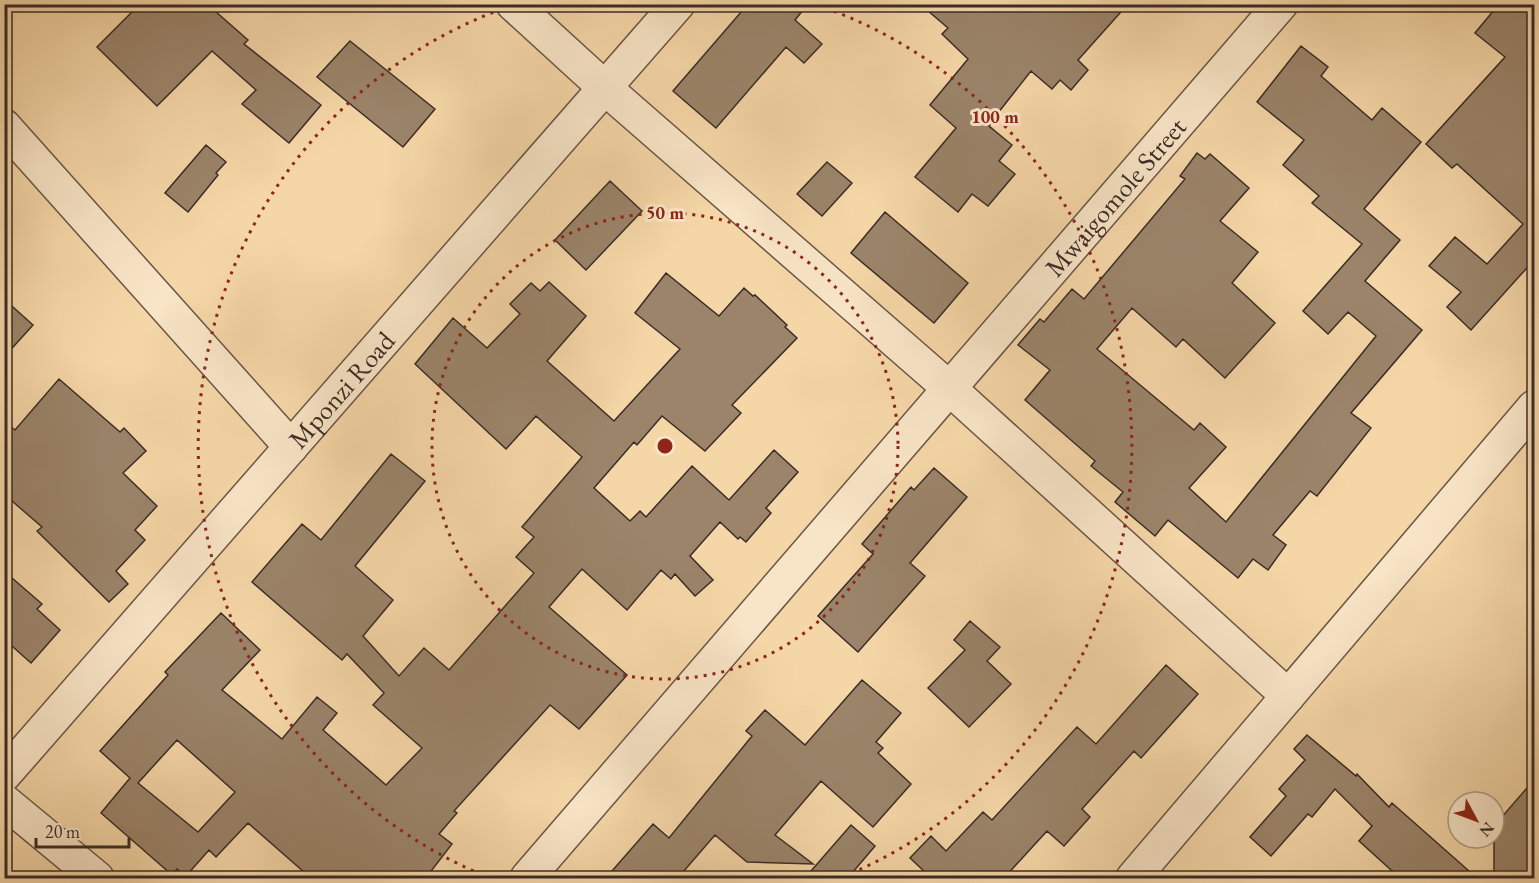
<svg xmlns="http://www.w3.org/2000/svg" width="1539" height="883" font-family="'EB Garamond',serif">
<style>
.building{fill:#9b846a;stroke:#3a2c27;stroke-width:1.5;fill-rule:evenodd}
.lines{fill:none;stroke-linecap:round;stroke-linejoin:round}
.minor-casing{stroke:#695647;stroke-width:36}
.minor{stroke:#f8e4c6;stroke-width:33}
.ring{fill:none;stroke:#8f2418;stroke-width:3;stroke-dasharray:3 6}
.labels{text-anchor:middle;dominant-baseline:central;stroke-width:6;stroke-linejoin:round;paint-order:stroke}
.street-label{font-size:27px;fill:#3a2c27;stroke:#f8e4c6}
.centre{fill:#8f2418;stroke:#f8e4c6;stroke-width:3}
.ring-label{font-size:18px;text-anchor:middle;font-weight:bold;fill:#8f2418;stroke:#f8e4c6;stroke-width:6;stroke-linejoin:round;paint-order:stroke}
</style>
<rect width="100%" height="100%" fill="#f5d6a7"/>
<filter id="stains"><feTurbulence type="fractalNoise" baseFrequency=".00333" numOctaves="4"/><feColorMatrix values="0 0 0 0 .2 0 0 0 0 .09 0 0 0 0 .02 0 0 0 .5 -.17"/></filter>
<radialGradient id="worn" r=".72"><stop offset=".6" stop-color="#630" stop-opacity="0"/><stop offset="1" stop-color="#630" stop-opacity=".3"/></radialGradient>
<path class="building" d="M140 4H207L248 40 244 44 321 105 289 143 242 104 256 90 212 51 157 106 97 47Z
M748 4H808L795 20 822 44 804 63 786 47 716 128 673 91Z
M920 4H1128L1078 60 1088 70 1071 90 1060 80 1052 89 1031 71 998 113 989 126 1012 145 999 161 1015 174 988 206 972 194 958 212 915 177 956 128 930 105 968 59 942 34 948 28Z
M1499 4H1534V260L1471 330 1447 307 1461 292 1429 266 1455 237 1487 264 1523 224 1457 164 1452 168 1426 144 1505 57 1475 33Z
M350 41 435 109 403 147 317 77Z
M1301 46 1328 67 1321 76 1372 120 1382 108 1421 142 1364 209 1400 240 1365 281 1422 330 1351 413 1371 428 1317 496 1310 491 1273 535 1286 545 1268 570 1253 559 1238 578 1168 520 1155 536 1115 502 1123 492 1091 466 1095 461 1025 400 1050 370 1018 345 1040 319 1044 322 1072 289 1084 299 1185 179 1180 176 1197 153 1205 159 1210 154 1249 188 1220 221 1258 252 1232 283 1275 323 1225 378 1183 339 1176 347 1132 308 1097 349 1194 430 1200 423 1226 447 1189 488 1226 522 1376 336 1348 312 1328 334 1303 311 1362 244 1312 203 1319 196 1283 165 1304 140 1257 102Z
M206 145 226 162 216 173 218 175 188 212 165 193Z
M827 162 852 183 822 216 797 194Z
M610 181 642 211 586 270 555 240Z
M885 212 968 283 934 323 851 253Z
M666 273 719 316 744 288 753 296 755 295 787 325 785 327 797 338 732 405 741 413 705 451 662 416 637 445 634 442 594 488 630 521 640 511 646 517 692 466 729 500 774 450 798 472 766 508 771 513 746 542 740 537 738 539 720 522 690 556 713 580 695 596 675 574 671 579 661 570 627 610 582 569 549 607 627 675 579 729 550 705 454 811 457 813 439 834 452 844 425 879H312L248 823 216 857 209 850 186 876 177 869 172 875 101 813 130 778 100 751 168 675 165 672 221 613 260 650 222 690 282 739 317 697 337 713 323 730 386 785 422 748 373 705 384 693 347 654 342 660 252 582 302 524 321 540 391 454 425 481 355 566 393 600 363 636 399 676 424 648 449 670 534 573 516 557 534 537 522 527 582 457 536 416 506 449 415 364 453 318 487 348 520 314 510 304 531 283 540 291 549 282 586 316 547 361 614 421 680 349 635 313ZM177 740 235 792 198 832 138 783Z
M4 299 33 325 4 357Z
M59 379 120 432 124 428 146 451 123 473 157 506 135 530 145 540 116 571 128 584 109 602 37 531 42 527 4 494V421L15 430Z
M934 468 967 497 910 563 925 576 858 652 818 616 873 554 862 544 911 487 914 490Z
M4 571 42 604 37 609 60 630 31 663 4 639Z
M970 621 1000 647 987 661 1011 684 969 727 928 688 965 650 954 640Z
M1166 665 1198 694 1141 758 1134 751 1082 809 1090 817 1064 846 1047 831 1003 879H921L926 873 910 858 931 836 946 851 983 812 992 820 1077 727 1096 744Z
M862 680 901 713 876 742 883 748 878 753 911 784 873 827 821 781 775 835 813 864 747 862 715 835 677 879H605L653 824 669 838 752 736 746 731 765 710 805 745Z
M1307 735 1356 776 1357 774 1389 807 1392 803 1478 879H1401L1359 841 1372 826 1335 789 1312 817 1308 814 1271 856 1250 837 1286 796 1279 789 1305 760 1294 749Z
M1534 780V879H1494V826Z
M851 825 875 846 847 879H804Z"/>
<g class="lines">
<g class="minor-casing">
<g id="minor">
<path d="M513 4 605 88 949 388 1288 696"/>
<path d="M4 126 291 447"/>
<path id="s1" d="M4 775 678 4"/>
<path d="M4 801 97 878"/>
<path id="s2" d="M527 878 1281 4"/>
<path d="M1133 878 1534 407"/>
</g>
</g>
<use href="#minor" class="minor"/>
</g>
<g class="ring">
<circle cx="665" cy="446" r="233"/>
<path d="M490 878A466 466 0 0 1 513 5M817 5A466 466 0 0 1 840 878"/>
</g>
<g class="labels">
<g class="street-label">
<text stroke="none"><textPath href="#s2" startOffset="900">Mwaigomole Street</textPath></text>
<text stroke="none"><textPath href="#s1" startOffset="512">Mponzi Road</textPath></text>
</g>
</g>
<circle cx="665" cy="446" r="9" class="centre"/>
<g class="ring-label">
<text x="995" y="123">100 m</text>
<text x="665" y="219">50 m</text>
</g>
<rect width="1539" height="883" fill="none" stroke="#f5d6a7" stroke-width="24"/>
<rect x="6" y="6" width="1527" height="871" fill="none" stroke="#3a2c27" stroke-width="3"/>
<rect x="12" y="12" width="1515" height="859" fill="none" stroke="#3a2c27" stroke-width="1.5"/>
<g transform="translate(1476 820) rotate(131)"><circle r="28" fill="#f8e4c6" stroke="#ac9a86" stroke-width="1.5"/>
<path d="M0-4.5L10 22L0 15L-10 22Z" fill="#8f2418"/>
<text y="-9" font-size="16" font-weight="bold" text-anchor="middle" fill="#3a2c27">N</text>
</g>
<path d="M36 838v9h93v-9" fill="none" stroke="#3a2c27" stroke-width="3"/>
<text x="45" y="838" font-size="18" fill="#3a2c27" stroke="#f8e4c6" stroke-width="4.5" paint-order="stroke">20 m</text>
<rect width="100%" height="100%" filter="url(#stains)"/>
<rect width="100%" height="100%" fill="url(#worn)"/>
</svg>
